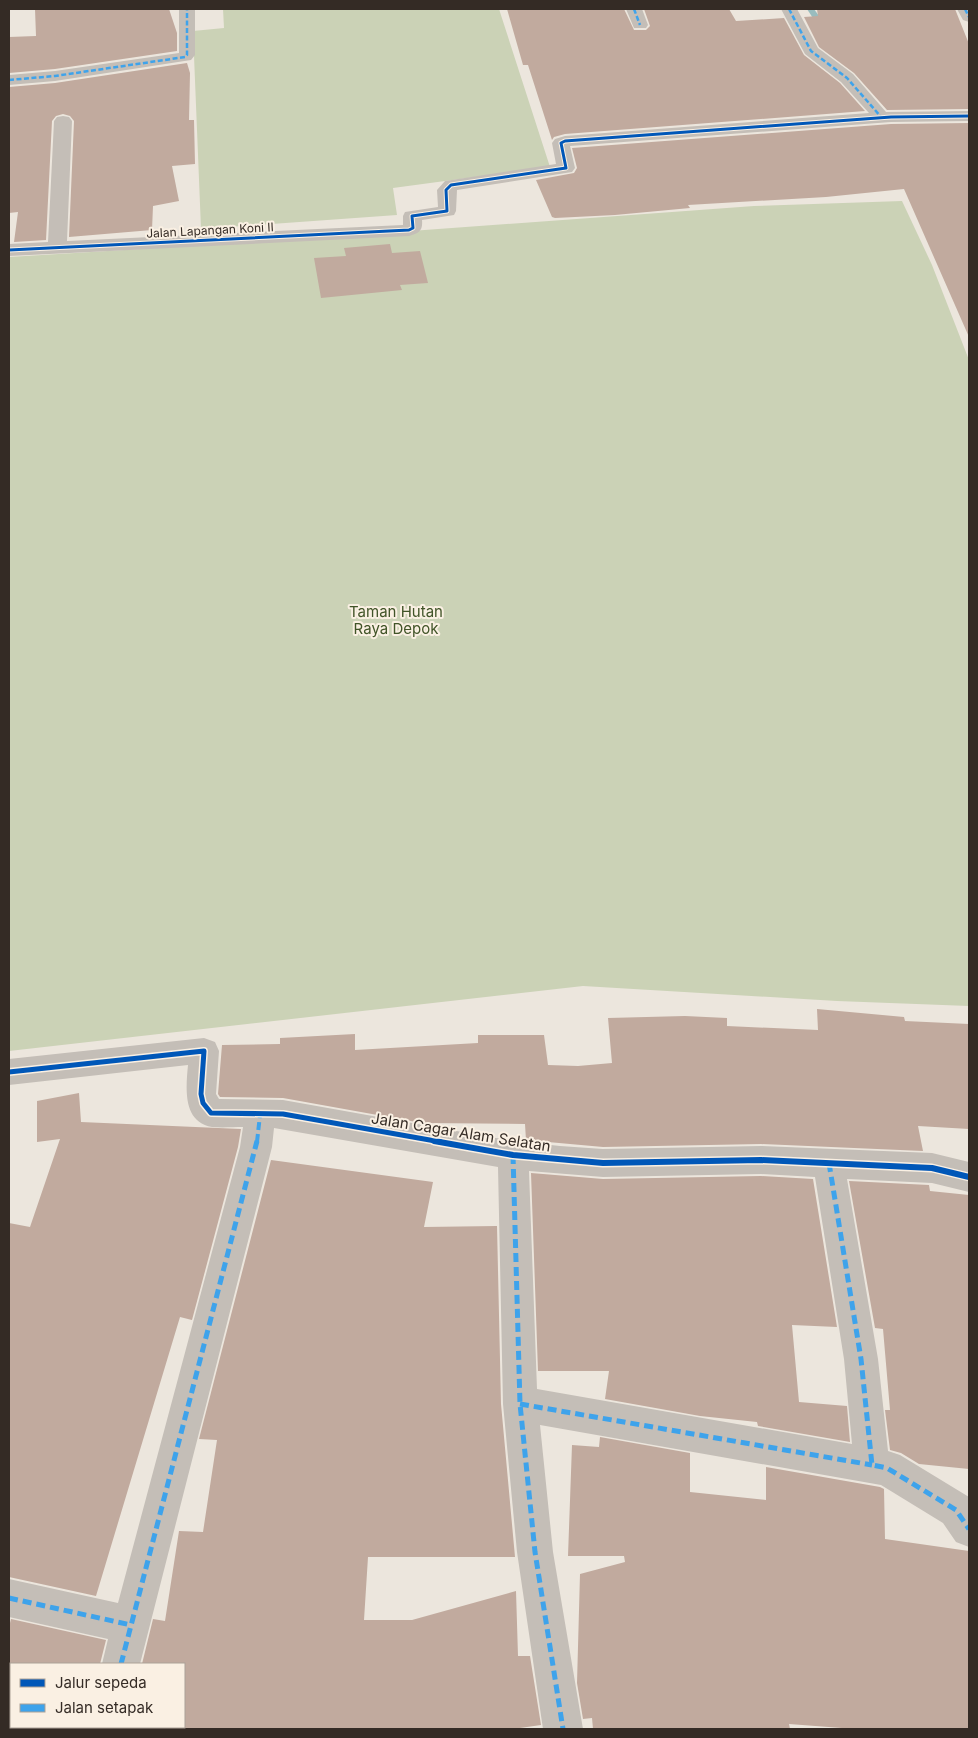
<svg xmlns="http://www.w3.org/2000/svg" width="978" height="1738" font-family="Inter,sans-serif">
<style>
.green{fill:#cbd2b6}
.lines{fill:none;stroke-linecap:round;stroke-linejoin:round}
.stream{fill:#99bcbe;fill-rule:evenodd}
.building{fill:#c1aa9e}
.minor{fill:#c4beb7;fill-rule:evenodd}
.quiet-far2{stroke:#3ea3eb;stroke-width:2.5;stroke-dasharray:5 2.5;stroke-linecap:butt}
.quiet-far1{stroke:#3ea3eb;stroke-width:4;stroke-dasharray:8 4;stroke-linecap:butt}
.quiet{stroke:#3ea3eb;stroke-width:5;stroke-dasharray:9 5;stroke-linecap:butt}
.cycleway-far2-casing{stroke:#faf0e3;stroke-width:5}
.cycleway-far1-casing{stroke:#faf0e3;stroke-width:8}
.cycleway-casing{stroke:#faf0e3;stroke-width:9}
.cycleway-far2{stroke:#0057b8;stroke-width:3}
.cycleway-far1{stroke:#0057b8;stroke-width:5}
.cycleway{stroke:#0057b8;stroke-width:6}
.labels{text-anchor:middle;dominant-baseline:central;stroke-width:4;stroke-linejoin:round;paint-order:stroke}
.far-street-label{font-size:12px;fill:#342b25;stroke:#faf0e3}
.park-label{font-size:15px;fill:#415428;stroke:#faf0e3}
.street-label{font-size:15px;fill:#342b25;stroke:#faf0e3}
</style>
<rect width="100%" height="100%" fill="#ece6dd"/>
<path class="green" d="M223 9H499L550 167 393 188 397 215 201 229 193 31 224 28Z
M902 201 932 265 969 360V1006L837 1001 583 986 9 1051V257L274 241 754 206Z"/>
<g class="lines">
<path class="stream" d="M807 9H814L829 30 828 32H822Z"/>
</g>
<path class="building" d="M35 9H169L177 33V51L55 69 9 73V37L36 36Z
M507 9H624L634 30H646L650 26 644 9H729L736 21 784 18 804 55 840 83 865 111 565 134 554 137 552 140 528 65H523Z
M817 9H955L969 44V109L887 110 854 73 819 47 804 17 818 16Z
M187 63 190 73 189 120H194L195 164 172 166 179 201 153 206 152 230 69 237 74 121 70 116 63 114 56 116 52 121 46 240 14 242 18 212 9 213V87L55 83Z
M969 123V337L904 189 826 197 688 205 690 208 615 215 555 218 552 217 536 180 574 173 577 168 572 148 891 124Z
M390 244 392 253 420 251 428 283 400 285 402 290 321 298 314 258 346 256 344 248Z
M817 1009 904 1017 905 1021 969 1024V1129L918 1126 923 1151 761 1144 603 1147 526 1140 525 1124 422 1123 283 1098 220 1097 218 1094 222 1045 280 1044V1038L355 1034V1050L478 1043V1035H544L548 1065 578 1066 612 1063 608 1018 685 1016 727 1018V1026L818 1030Z
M79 1093 81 1122 241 1129 238 1147 192 1320 180 1317 96 1596 9 1577V1223L30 1227 60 1139 37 1142V1101Z
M271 1160 433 1182 424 1227 497 1226 501 1404 515 1557H368L364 1620H412L516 1591 518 1656H530L541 1725 513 1729H184V1664H142L153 1619 165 1621 179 1531 203 1532 217 1440 199 1439Z
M531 1173 603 1179 761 1176 813 1179 837 1327 792 1325 799 1402 847 1406 850 1442 758 1426 757 1422 700 1416 605 1399 609 1371H538Z
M849 1181 929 1185 930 1191 969 1195V1469L919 1464 901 1453 890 1450 885 1410H890L883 1329 875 1328Z
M600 1437 690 1453V1492L766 1500V1467L880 1487 884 1489 885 1539 969 1551V1729H855L789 1724 790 1729H593L592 1718 583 1719 577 1683 580 1574 625 1562 624 1556H568L572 1445 599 1447Z
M11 1619 106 1640 100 1664H9V1627Z"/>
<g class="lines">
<path class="minor" d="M179 9H195V55L191 60 55 81 9 85V75L55 71 179 53Z
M626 9H642L648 25 646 28H634Z
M781 9H797L818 48 853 74 886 112 969 111V121L891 122 570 146 575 168 572 172 457 190 456 211 454 215 422 220C423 231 419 233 409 236L9 256V244L48 242 54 121 57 117 63 116 69 117 72 121 67 241 403 225V216L405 212 438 207 437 190 445 181 556 164 552 143 555 139 565 136 869 113 841 82 805 54Z
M957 9H969V22L963 20Z
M204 1038 215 1042 219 1051 216 1094 219 1099 283 1100 513 1141 560 1146 603 1149 761 1146 932 1153 969 1162V1192L932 1183 847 1179 878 1359 888 1451 900 1455 969 1497V1547L956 1542 943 1523 881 1485 540 1425 553 1552 583 1729H543L517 1552 503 1404 498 1167 274 1128 272 1147 140 1664H102L108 1639 9 1617V1579L118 1603 240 1147 243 1127C233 1127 222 1128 212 1127 182 1122 186 1087 188 1065L9 1085V1059ZM529 1171 603 1177 761 1174 815 1177 844 1359 852 1444 537 1389Z
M85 1727H125L124 1729H84Z"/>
<path class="quiet-far2" d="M634 9 640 25
M789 9 811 51 847 78 882 118
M965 9 969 17
M9 80 55 76 185 57 187 55V9"/>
<path class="quiet-far1" d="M257 1142 260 1115"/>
<path class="quiet" d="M513 1155 520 1404 535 1552 563 1729
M829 1163 861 1359 872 1465 887 1468 956 1510 969 1529
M520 1404 872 1465
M9 1598 131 1625
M121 1664 257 1141
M104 1729 105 1727"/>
<g class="cycleway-far2-casing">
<path id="cycleway-far2" d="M9 250 409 230 413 228 412 216 447 211 446 190 451 185 566 168 561 143 565 141 891 117 969 116"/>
</g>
<g class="cycleway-far1-casing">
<path id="cycleway-far1" d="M9 1072 204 1051 201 1094 203 1103 211 1113 283 1114 441 1142"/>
</g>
<g class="cycleway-casing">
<path id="cycleway" d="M434 1141 513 1155 603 1163 761 1160 932 1168 969 1177"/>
</g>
<use href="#cycleway-far2" class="cycleway-far2"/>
<use href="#cycleway-far1" class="cycleway-far1"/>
<use href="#cycleway" class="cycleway"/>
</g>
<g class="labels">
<g class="far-street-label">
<text transform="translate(210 230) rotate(-3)">Jalan Lapangan Koni II</text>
</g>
<g class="park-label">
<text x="396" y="611">Taman Hutan<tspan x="396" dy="17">Raya Depok</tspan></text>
</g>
<g class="street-label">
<text transform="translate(461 1132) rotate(9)">Jalan Cagar Alam Selatan</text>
</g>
</g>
<rect width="978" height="1738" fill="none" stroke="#342b25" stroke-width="20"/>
<rect x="10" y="1663" width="175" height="65" fill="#faf0e3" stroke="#aba197"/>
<rect x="20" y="1679" width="25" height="8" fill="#0057b8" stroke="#aba197"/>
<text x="55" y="1688" font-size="15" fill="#342b25">Jalur sepeda</text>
<rect x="20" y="1704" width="25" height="8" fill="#3ea3eb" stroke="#aba197"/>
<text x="55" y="1713" font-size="15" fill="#342b25">Jalan setapak</text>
</svg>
